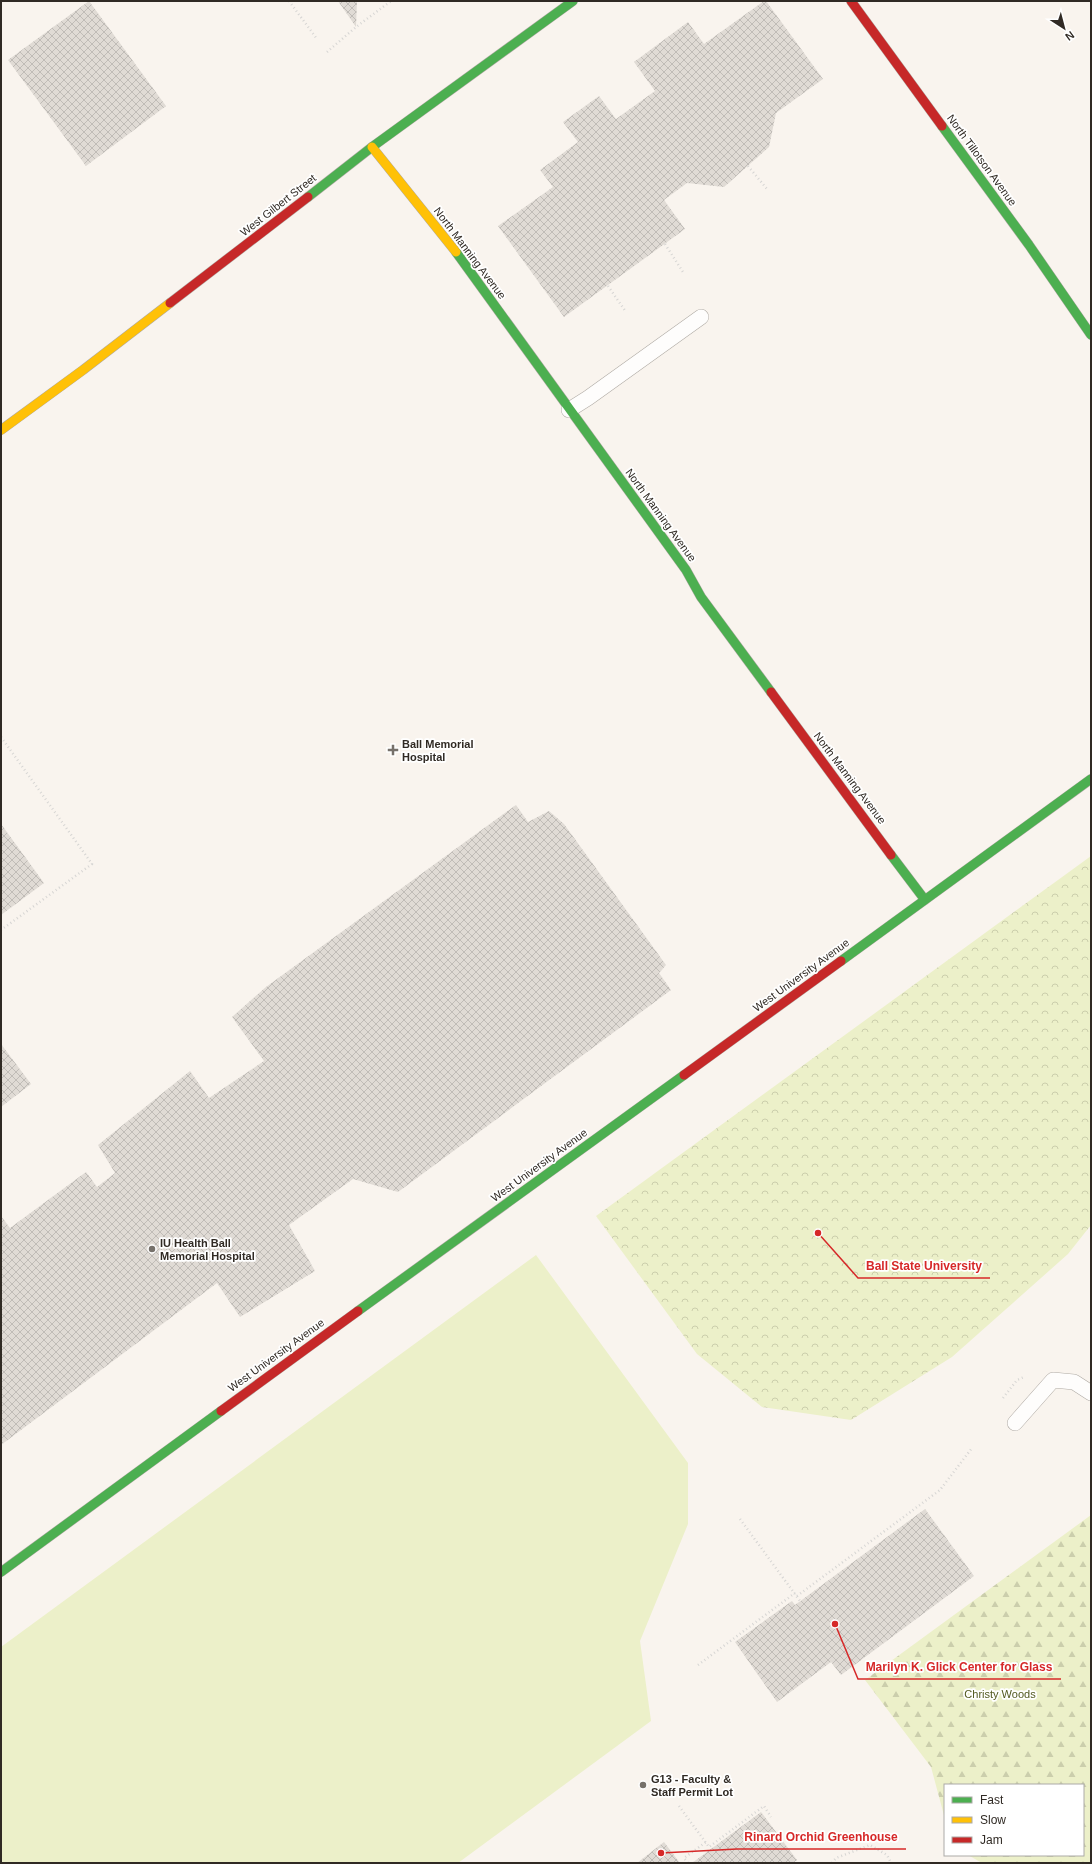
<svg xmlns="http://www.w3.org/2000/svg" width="1092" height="1864" font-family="Helvetica,sans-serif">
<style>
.forest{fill:url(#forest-firs)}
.park{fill:url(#park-crowns)}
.garden{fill:#ecf0c9}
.building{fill:url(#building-cross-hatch)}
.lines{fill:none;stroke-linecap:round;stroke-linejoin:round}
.lane-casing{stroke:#afaaa4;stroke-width:16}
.fast-casing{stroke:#afaaa4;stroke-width:10}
.slow-casing{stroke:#afaaa4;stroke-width:10}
.jam-casing{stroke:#afaaa4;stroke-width:10}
.path{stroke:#d6d5d3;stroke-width:2.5;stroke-dasharray:1 3;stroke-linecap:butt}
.lane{stroke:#fefdfc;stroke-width:15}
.fast{stroke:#4caf50;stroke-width:9}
.slow{stroke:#ffc107;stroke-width:9}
.jam{stroke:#c62828;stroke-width:9}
.poi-dot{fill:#76716b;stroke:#fff;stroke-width:1.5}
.labels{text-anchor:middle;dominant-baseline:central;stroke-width:3.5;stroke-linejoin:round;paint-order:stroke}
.street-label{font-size:11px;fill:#302a24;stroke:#fff}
.poi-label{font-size:11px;font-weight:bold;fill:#302a24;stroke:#fff;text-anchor:start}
.park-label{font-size:11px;fill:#52591f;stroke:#fff}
.leader{fill:none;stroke:#d62828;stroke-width:1.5}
.callout-dot{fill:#d62828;stroke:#fff;stroke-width:1.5}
.callout-label{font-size:12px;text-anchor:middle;font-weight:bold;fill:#d62828;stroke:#fff;stroke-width:3.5;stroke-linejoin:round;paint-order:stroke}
</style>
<defs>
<pattern id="forest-firs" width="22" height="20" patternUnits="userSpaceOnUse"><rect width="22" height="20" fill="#ecf0c9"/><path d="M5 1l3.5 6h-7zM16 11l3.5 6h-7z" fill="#cbceac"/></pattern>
<pattern id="park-crowns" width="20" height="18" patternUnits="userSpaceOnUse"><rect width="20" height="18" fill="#ecf0c9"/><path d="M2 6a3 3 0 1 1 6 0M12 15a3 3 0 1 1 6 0" fill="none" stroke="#cbceac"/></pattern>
<pattern id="building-cross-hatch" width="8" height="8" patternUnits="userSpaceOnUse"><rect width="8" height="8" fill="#e0dbd5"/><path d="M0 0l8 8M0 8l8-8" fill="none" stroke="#c0bcb7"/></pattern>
</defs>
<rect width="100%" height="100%" fill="#f9f4ee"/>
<path class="forest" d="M1091 1515V1863H982L968 1855H1083V1785H945V1819L931 1767 865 1680Z"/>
<path class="park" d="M1091 856V1225L1068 1254 952 1357 851 1420 762 1407 697 1354 596 1216Z"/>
<path class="garden" d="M536 1255 688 1463V1524L640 1641 651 1721 458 1863H1V1647Z"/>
<path class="building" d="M89 1 166 106 86 166 8 60Z
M338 1H357L356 27Z
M764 1H766L823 79 776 113 769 147 724 187 687 183 664 200 685 229 564 317 498 226 553 187 540 170 578 142 563 122 599 96 616 119 655 91 634 62 688 22 704 44Z
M516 805 528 822 549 811 564 824 666 965 659 973 671 990 398 1192 353 1179 289 1225 315 1271 240 1317 217 1283 1 1445V1216L10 1228 86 1172 97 1187 115 1173 98 1145 190 1071 209 1098 264 1061 232 1017 266 987Z
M1 824 44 883 1 915Z
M1 1044 31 1084 1 1107Z
M925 1509 974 1576 841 1675 831 1662 777 1702 735 1642 792 1601 795 1605Z
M761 1812 797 1860 793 1863H692Z
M664 1842 680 1863H637Z"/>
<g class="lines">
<g class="lane-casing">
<path id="lane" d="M569 410 588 398 701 317
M1015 1423 1053 1380 1074 1382 1091 1393"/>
</g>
<g class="fast-casing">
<path id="fast" d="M942 126 1029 245 1091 335
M308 197 372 147 573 1
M456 252 686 570 701 597 771 692
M891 855 925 900
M841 961 1091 779
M358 1311 684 1075
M1 1572 221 1411"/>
</g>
<g class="slow-casing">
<path id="slow" d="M372 147 456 252
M1 430 83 370 170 303"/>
</g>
<g class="jam-casing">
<path id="jam" d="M851 1 942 126
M170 303 308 197
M771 692 891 855
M684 1075 841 961
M221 1411 358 1311"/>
</g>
<path class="path" d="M289 1 317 39
M327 52 356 27 391 1
M748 166 767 189
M665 244 683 272
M608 286 626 312
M1 737 92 864 1 930
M1003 1398 1017 1380 1024 1377
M740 1519 800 1601
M797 1596 940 1490 972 1448
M698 1665 795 1593
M679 1806 709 1847 764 1806 771 1817
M688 1863 684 1858 706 1842
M832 1863 836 1858 870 1845 887 1855 891 1863"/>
<use href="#lane" class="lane"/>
<use href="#fast" class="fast"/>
<use href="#slow" class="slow"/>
<use href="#jam" class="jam"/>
</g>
<g class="poi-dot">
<path d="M391 744h4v4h4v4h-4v4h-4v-4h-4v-4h4z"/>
<circle cx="152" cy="1249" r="4"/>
<circle cx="643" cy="1785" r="4"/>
</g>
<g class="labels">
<g class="street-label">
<text transform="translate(982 160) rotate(54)">North Tillotson Avenue</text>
<text transform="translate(278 205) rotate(-38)">West Gilbert Street</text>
<text transform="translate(470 253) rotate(53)">North Manning Avenue</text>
<text transform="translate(661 515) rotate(54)">North Manning Avenue</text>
<text transform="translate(850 778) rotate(53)">North Manning Avenue</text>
<text transform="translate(801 975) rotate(-36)">West University Avenue</text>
<text transform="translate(539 1165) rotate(-36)">West University Avenue</text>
<text transform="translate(276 1355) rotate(-36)">West University Avenue</text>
</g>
<g class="poi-label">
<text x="402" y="744">Ball Memorial<tspan x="402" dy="13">Hospital</tspan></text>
<text x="160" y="1243">IU Health Ball<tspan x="160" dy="13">Memorial Hospital</tspan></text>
<text x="651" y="1779">G13 - Faculty &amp;<tspan x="651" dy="13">Staff Permit Lot</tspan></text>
</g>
<g class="park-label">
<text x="1000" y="1694">Christy Woods</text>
</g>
</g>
<path class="leader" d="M818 1233L858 1278H990M835 1624L858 1679H1061M661 1853L737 1849H906"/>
<g class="callout-dot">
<circle cx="818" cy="1233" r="4"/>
<circle cx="835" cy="1624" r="4"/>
<circle cx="661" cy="1853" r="4"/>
</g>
<g class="callout-label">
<text x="924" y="1270">Ball State University</text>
<text x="959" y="1671">Marilyn K. Glick Center for Glass</text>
<text x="821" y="1841">Rinard Orchid Greenhouse</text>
</g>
<rect width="1092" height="1864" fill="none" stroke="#302a24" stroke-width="4"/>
<rect x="944" y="1784" width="140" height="72" fill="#ffffff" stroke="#acaaa7"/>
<rect x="952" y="1797" width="20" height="6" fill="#4caf50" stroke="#acaaa7"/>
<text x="980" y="1804" font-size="12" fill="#302a24">Fast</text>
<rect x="952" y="1817" width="20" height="6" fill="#ffc107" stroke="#acaaa7"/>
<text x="980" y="1824" font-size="12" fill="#302a24">Slow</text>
<rect x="952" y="1837" width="20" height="6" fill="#c62828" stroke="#acaaa7"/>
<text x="980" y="1844" font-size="12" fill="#302a24">Jam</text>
<g transform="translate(1064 28) rotate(144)" stroke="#ffffff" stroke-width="3" paint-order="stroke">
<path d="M0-3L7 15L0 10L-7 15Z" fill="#302a24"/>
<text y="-6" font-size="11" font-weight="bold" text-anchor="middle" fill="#302a24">N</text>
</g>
</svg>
